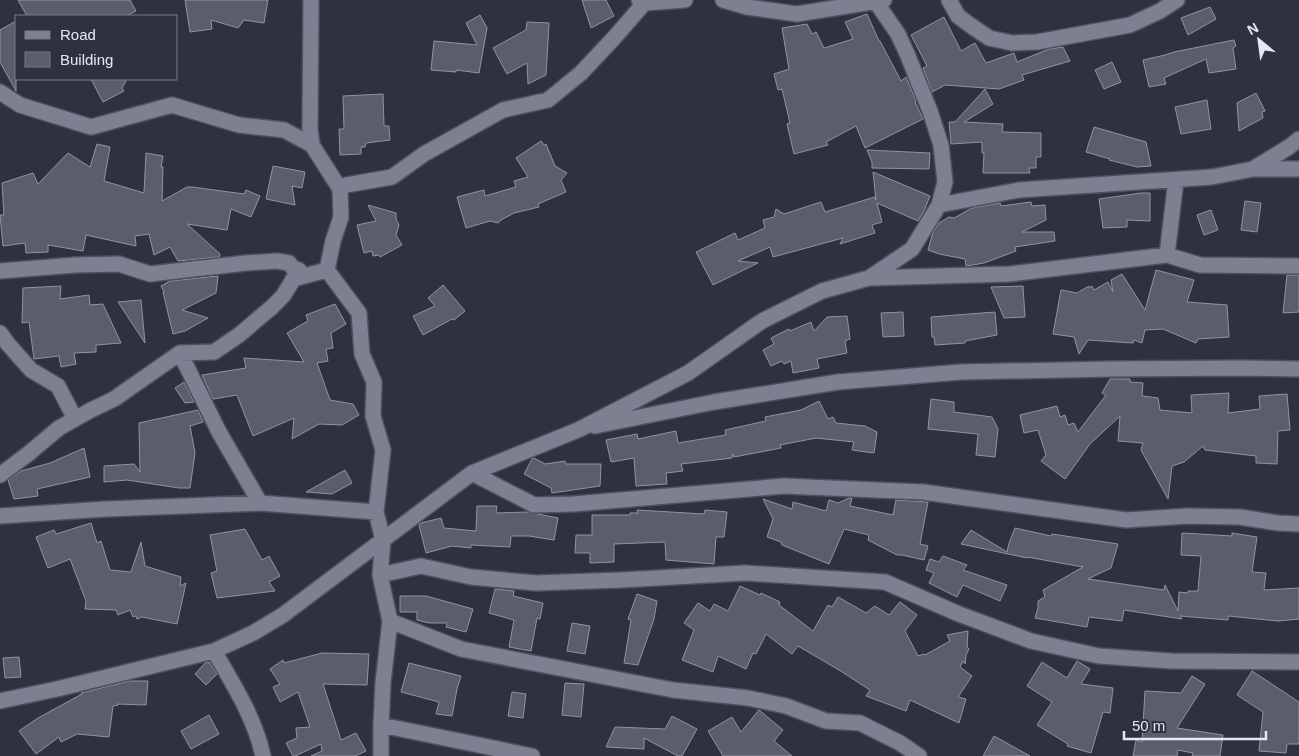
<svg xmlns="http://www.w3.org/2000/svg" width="1299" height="756" font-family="Helvetica,sans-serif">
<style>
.building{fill:#5b5d6c;stroke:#9193a4}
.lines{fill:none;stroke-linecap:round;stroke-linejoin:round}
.street-casing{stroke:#4e4f5b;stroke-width:18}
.street{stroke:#7e8091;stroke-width:15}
</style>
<rect width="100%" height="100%" fill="#30313f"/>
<path class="building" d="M18 0H130L136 11 126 16H27Z
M185 0H268L264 23 244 20 238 28 211 20 212 29 190 32Z
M582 0H606L614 16 591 28Z
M1210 7 1216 19 1188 35 1181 18Z
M867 14 879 41H880L901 81 906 77 916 101 915 102 923 119 865 148 856 126 826 142 828 145 794 154 787 124 790 123 782 89 778 90 774 74 789 69 782 28 807 24 812 34 816 32 824 48 853 39 845 22Z
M480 15 487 28 479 73 456 70V72L431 70 434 41 477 45 466 23Z
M944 17 961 51 975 43 986 63 1014 53 1017 62 1049 49 1063 47 1070 61 1022 75 1024 80 999 89 945 85 932 92 923 68 927 66 911 35Z
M16 21V91L0 62V30Z
M527 22 549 23 546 75 528 84 527 63 507 74 493 48 526 30Z
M1234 40 1236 46 1233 48 1236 69 1209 73 1206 59 1164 78 1166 84 1149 87 1143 60 1165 55 1174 52Z
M1112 62 1121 82 1104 89 1095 70Z
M91 79H127L122 88 124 91 103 102Z
M985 89 993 104 964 122 1003 124 1002 132 1041 133V157H1036V168H1029L1030 173H983L984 153H982V142L951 144 949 122H955Z
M1256 93 1265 111 1262 112 1263 118 1239 131 1237 103Z
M383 94 384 126H389L390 140 366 143 365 147H361V154L340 155 339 129H344L343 96Z
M1207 100 1211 129 1181 134 1175 107Z
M1094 127 1146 142 1151 166 1137 167 1109 160 1110 159 1086 152Z
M541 141 544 145 546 144 555 166 567 173 561 180 566 192 538 204 539 207 514 213 501 220 498 223 490 221 466 228 457 197 484 190 485 196 516 187 514 181 528 177 516 158Z
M97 144 110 147 104 181 144 193 146 153 163 156 161 167H163L162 201 187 187H192L244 194 246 190 260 196 251 217 231 209 227 230 187 224 220 254 219 257 178 261 170 247 154 255 149 234 135 236 136 246 86 235 83 251 48 245V252L26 253 25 243 3 246 0 215H4L2 183 33 173 38 184 68 153 90 167Z
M867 150 930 153 929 169 872 168V162Z
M273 166 305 172 302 188 292 186 295 205 266 199Z
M873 172 930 196 924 211 918 221 877 203 882 222 872 225 875 233 840 244 843 238 773 257 770 247 738 261 758 263 713 285 696 252 735 233 738 240 765 228 763 220 774 217 776 209 784 214 821 202 825 212 875 197 876 200Z
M1141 193H1150V221L1127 220V227L1103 228 1099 199Z
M1245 201 1261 203 1257 232 1241 230Z
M1031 202 1032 206 1045 205 1046 220 1022 232H1054L1055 241 1015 247 1016 251 984 263 967 266H966L965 259 939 254 928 250 933 232 939 223 949 217 954 218 972 208 1000 203 1001 206Z
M368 205 396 213V219L399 225 396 235 402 245 380 257 379 255 373 256 372 251 364 253 357 225 376 221Z
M1211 210 1218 230 1204 235 1197 215Z
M1156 270 1194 280 1187 302 1227 305 1229 337 1198 339 1196 343 1163 329 1145 330 1142 343 1134 340 1133 343 1088 340 1079 354 1074 337 1053 334 1061 290 1077 293 1089 286 1090 288 1092 286 1094 290 1108 282 1113 292 1111 280 1122 274 1145 310Z
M1287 275H1299V312L1283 313Z
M218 276 216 293 182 310 208 318 185 331 173 334 163 292H164L161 286 170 281Z
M443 285 465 311 454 320 452 319 423 335 413 316 435 306 428 298Z
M61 286 60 299 89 295 90 305 103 304 121 343 96 345V352L74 353 76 364 61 367 59 356 34 359 29 322 22 323 23 288Z
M1023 286 1025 317 1004 318 991 287Z
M141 300 145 343 118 302Z
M335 304 346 324 331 333 333 348 326 349 328 361 317 363 330 400 353 404 359 415 342 425 319 424 292 439 294 418 253 436 237 395 213 399 202 375 246 368 244 358 304 362 287 333 308 321 306 315Z
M903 312 904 336 883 337 881 313Z
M995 312 997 335 965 341V343L935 345 934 337H932L931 317Z
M847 316 850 339 845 341 847 353 817 359 819 368 793 373 791 361 784 364 782 361 771 366 763 350 774 344 771 338 789 329 790 331 811 322 814 331 827 317Z
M1110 379H1130V382L1143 383 1142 396 1158 398 1160 410 1192 413 1191 395 1229 393 1228 413 1260 409 1259 396 1287 394 1290 430 1278 431 1277 464 1256 463V456L1205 450 1203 446 1184 462 1172 466 1168 499 1141 450 1143 443 1118 441 1120 416 1090 444 1065 479 1041 461 1046 455 1038 430 1024 433 1020 415 1057 406 1060 417 1065 415 1068 425 1074 423 1078 432 1106 395 1102 393Z
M184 382 194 402 185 403 175 388Z
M931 399 954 402V412L992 417 998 429 995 457 976 455 978 434 928 429Z
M819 401 828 419 833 417 836 423 865 426 877 432 874 453 852 450 854 442 816 438 780 445 781 448 734 457 733 454 732 458 681 464 683 471 666 473 667 484 636 486 634 458 611 462 606 440 637 434 638 439 676 431 678 443 726 435 725 430 766 421 765 417 801 410Z
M198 410 203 422 190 426 195 453 190 488H179L127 480 104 482V466L134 464 140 472 139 423Z
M84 448 90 477 37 489 38 496 14 499 8 480 21 471 50 463Z
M534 458 545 464 565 461 566 464H601L600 486 552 493 551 488 524 474 532 459Z
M345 470 352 483 332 494 306 492Z
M849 498H852L850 506 893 515 896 500 928 502 920 544 928 546 924 560 902 555H897L868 540 869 535 844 529 829 564 782 545 781 542 767 537 773 519 763 499 792 509 793 502 826 511 829 500 838 503Z
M477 506H497L496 513 528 512 558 518 554 540 529 536H511L510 547 471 545V548L452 546 426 553 419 525 421 523 441 518 444 528 476 531Z
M637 510 704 514 705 510 727 512 724 537H716L714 564 666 560 665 542 614 544V562L590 563V553H575L576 535H592V515H630V513H638Z
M91 523 97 543 101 541 110 570 131 572 141 542 145 566 181 577 180 586 186 583 177 624 142 617 137 619 136 616 133 617 130 610 118 615 116 610 85 609 86 601 70 559 48 568 36 537 54 530 56 534Z
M1015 528 1051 536 1052 534 1118 544 1111 568 1088 579 1164 590 1165 585 1178 611 1179 592 1188 593V591H1198L1201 556 1181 555 1182 533 1232 536V533L1257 537 1252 572 1266 573 1264 590 1299 588V619L1278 621 1228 616V620L1180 616 1182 619 1124 610 1122 621 1089 617 1087 627 1035 618 1038 608V601L1045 597 1043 590 1083 567 1027 557V558L961 544 971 530 1007 552 1009 543Z
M245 529 262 560 269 556 280 576 269 582 275 591 217 598 211 573 217 571 210 535Z
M943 556 967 565 963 570 1007 585 1000 601 963 585 957 597 929 583 934 573 926 570 930 559 939 562Z
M740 586 760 595 761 593 780 602 779 605 813 631 828 605 832 607 838 597 866 613 875 606 889 615 900 602 917 615 905 631 918 656 924 654 925 655 950 641 947 635 968 631 967 647 969 649 966 655 965 664 963 661 960 667 972 676 958 697 966 699 959 723 910 700 906 711 866 696 870 690 839 670 798 646 792 654 766 634 756 654 753 653 746 669 718 656 713 672 682 660 694 630 684 623 698 603 710 611 714 604 728 611Z
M495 589 514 591 513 596 543 603 540 619 537 618 531 651 509 647 514 620 489 613Z
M637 594 657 601 654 619 638 665 624 663 631 620 628 619Z
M400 596H426L473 609 466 632 446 627 447 623H429L417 620V612H400Z
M572 623 590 626 585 654 567 651Z
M322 653 369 654 367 685 323 684 341 740 356 733 366 751 355 756H311L322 751 321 744 295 756H293L286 743 297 738 296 728 310 727 298 692 280 702 273 687 280 684 270 669 283 660 284 663Z
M19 657 21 677 5 678 3 658Z
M1077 661 1090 669 1081 684 1113 688 1110 713 1103 712 1091 753 1067 746 1068 744 1037 725 1052 702 1027 686 1042 662 1067 678Z
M206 662 210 663 217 674 206 685 195 674Z
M409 663 461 676 457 689 452 716 436 714 439 702 401 692Z
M1252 671 1299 702V744H1287L1286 753 1259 751 1263 712 1237 695Z
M1192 676 1205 684 1177 728 1223 735 1220 756H1192L1193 753 1178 750 1177 756H1133L1136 740 1142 742 1145 691 1181 693Z
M129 681H148L146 705 118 704V705L113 706 109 737 77 734 61 742 59 737 36 754 19 731 38 718 82 694 81 693Z
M565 683 584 684 581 717 562 715Z
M512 692 526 694 523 718 508 716Z
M759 710 783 730 774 741 792 756H723L708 731 732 717 741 732Z
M209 715 219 734 191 749 181 731Z
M672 716 697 729 682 756H678L644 738V749L606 747 615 727 665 729Z
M994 736 1030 756H983Z"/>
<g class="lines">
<g class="street-casing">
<path id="street" d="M311 0 310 129 312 145 340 189 341 217 333 241 327 270 359 313 362 354 374 382 373 416 383 450 376 512 383 540 380 575 390 621 383 683 381 725V756
M639 0 645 3 685 0
M723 0 747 7 797 14 884 0
M949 0 958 16 970 25 989 38 1012 43 1037 42 1130 25 1160 11 1177 0
M0 92 20 105 91 127 172 105 239 125 284 130 312 145
M1255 169H1299
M340 189 346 185 392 177 424 154 503 110 548 100 581 73 613 39 647 0
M939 205 1019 190 1212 177 1253 169 1289 147 1299 139
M1167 255 1176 180
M0 271 75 265 119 264 150 274 246 263 277 261 289 263 293 268 299 270 283 296 272 307 239 335 214 352 180 353 114 399 91 410 59 428 28 454 0 475
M869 278 1010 274 1167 255 1200 265 1299 266
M293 279 327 270
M0 333 8 344 31 370 58 386 75 419
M180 353 219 432 260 503
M595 426 714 402 838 382 961 372 1110 369 1241 368 1299 369
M472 473 534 505 574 504 784 486 923 492 1126 520 1188 516 1240 517 1278 523 1299 524
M0 516 106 509 260 503 376 512
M380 575 421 566 471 577 536 583 621 580 745 573 885 582 959 614 1031 641 1099 656 1171 661 1299 662
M390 621 461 649 673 690 748 698 786 706 826 721 860 723 900 743 919 756
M214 651C233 684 255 718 263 756
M0 701 57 689 214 651 253 633 283 615 472 473 578 430 688 373 762 321 822 291 869 278 912 249 939 205 945 182 941 145 930 111 908 56 898 34 876 2
M381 725 532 756"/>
</g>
<use href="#street" class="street"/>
</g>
<rect x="15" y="15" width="162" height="65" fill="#30313f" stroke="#797a86"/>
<rect x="25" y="31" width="25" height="8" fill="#7e8091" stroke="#797a86"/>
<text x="60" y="40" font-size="15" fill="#e6e8f1">Road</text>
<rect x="25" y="52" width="25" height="15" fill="#5b5d6c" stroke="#797a86"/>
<text x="60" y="65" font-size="15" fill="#e6e8f1">Building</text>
<g transform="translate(1259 40) rotate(331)" stroke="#30313f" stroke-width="4" paint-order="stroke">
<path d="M0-4L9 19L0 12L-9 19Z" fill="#e6e8f1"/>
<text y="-8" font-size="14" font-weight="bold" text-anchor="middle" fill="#e6e8f1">N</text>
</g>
<path d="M1124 731v8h142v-8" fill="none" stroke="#e6e8f1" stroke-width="2.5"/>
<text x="1132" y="731" font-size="15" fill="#e6e8f1" stroke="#30313f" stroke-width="4" paint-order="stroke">50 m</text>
</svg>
